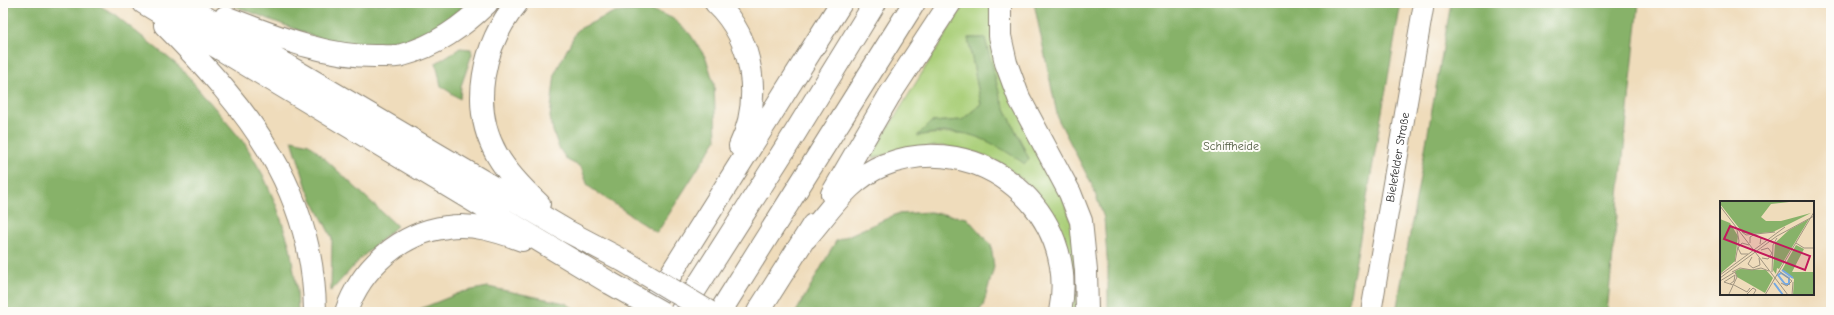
<svg xmlns="http://www.w3.org/2000/svg" width="1834" height="315" font-family="'Comic Neue',sans-serif">
<style>
.green{fill:#aacf79;stroke:#6a7d52;fill-rule:evenodd}
.forest{fill:#87b269;stroke:#596e4a}
.lines{fill:none;stroke-linecap:round;stroke-linejoin:round}
.major-casing{stroke:#8d8473;stroke-width:22}
.highway-casing{stroke:#8d8473;stroke-width:24}
.major{stroke:#fff;stroke-width:20}
.highway{stroke:#fff;stroke-width:22}
.highway-bridge-casing{stroke:#8d8473;stroke-width:24;stroke-linecap:butt}
.highway-bridge{stroke:#fff;stroke-width:22}
.labels{text-anchor:middle;dominant-baseline:central;stroke-width:4;stroke-linejoin:round;paint-order:stroke}
.park-label{font-size:12px;fill:#515c42;stroke:#fdfcf7}
.street-label{font-size:12px;fill:#2b2b2b;stroke:#fdfcf7}
.inset-river{fill:none;stroke:#76a9e2;stroke-width:2}
.inset-road{fill:none;stroke:#a19581;stroke-width:1}
.view{fill:#c2185b;fill-opacity:0.15;stroke:#c2185b;stroke-width:2}
.inset-edge{fill:none;stroke:#2b2b2b;stroke-width:2}
</style>
<rect width="100%" height="100%" fill="#fdfcf7"/>
<filter id="ink" filterUnits="userSpaceOnUse"><feTurbulence type="fractalNoise" baseFrequency=".025" numOctaves="2"/><feDisplacementMap in="SourceGraphic" scale="8" xChannelSelector="R" yChannelSelector="G"/><feConvolveMatrix kernelMatrix="1 2 1 2 8 2 1 2 1" color-interpolation-filters="sRGB"/></filter>
<filter id="wash" filterUnits="userSpaceOnUse"><feTurbulence type="fractalNoise" baseFrequency=".012" numOctaves="4" result="noise"/><feDisplacementMap in="SourceGraphic" scale="16" xChannelSelector="R" yChannelSelector="G"/><feGaussianBlur stdDeviation="0.9" result="paint"/><feColorMatrix in="noise" values="0 0 0 0 0 0 0 0 0 0 0 0 0 0 0 0 0 1.4 0 .05"/><feComposite in="paint" operator="in"/></filter>
<g filter="url(#wash)">
<rect width="100%" height="100%" fill="#efdcbb"/>
<path class="green" d="M965 3H993L1072 223 1077 272V312H1070L1056 223 1034 189 1003 164 978 153 942 146 910 147 874 158 871 156ZM968 38H984L1001 100 1029 159 1025 163C1007 152 989 137 968 134 951 131 935 134 918 135L931 122 962 120 981 104Z"/>
<path class="forest" d="M3 3H95L114 14 181 68 245 144 263 175 277 207 290 247 297 291 298 312H3Z
M227 3H469L439 26 401 43 365 46 318 38Z
M1034 3H1401L1347 312H1108V270L1104 218 1092 185 1058 119Z
M1451 3H1639L1607 312H1396Z
M649 9 672 18 690 34 706 58 714 84 716 140 657 233 588 186 581 167 567 160 559 148 553 131 550 117 555 73 577 30 612 13Z
M968 38H985L1001 100 1029 159 1025 164C1001 148 978 132 948 132 938 132 928 134 917 136L931 122 962 120 981 104Z
M460 48 471 49 472 54 461 86 460 99 441 86 436 63Z
M292 140 309 144 397 226 361 258 331 291 332 238 308 191Z
M930 212 967 218 991 245 994 267 983 306 978 312H796L836 241 897 214Z
M488 287 565 303 580 312H418L420 309 462 292Z"/>
</g>
<g filter="url(#ink)">
<g class="lines">
<g class="major-casing">
<g id="major">
<path id="s1" d="M1371 312 1424 3"/>
</g>
</g>
<g class="highway-casing">
<path id="highway" d="M144 3 610 283
M181 3 567 231 624 261
M517 3C483 44 469 106 497 155 508 174 523 189 539 204
M716 3C754 40 762 100 740 146
M1000 3V36L1006 63 1019 98 1070 193 1081 221 1086 271 1087 312
M225 17C275 36 327 58 381 56 388 56 396 57 402 55 436 46 462 27 487 3
M165 25C247 108 314 189 315 312
M832 194 889 96 950 3
M806 238C830 211 848 179 884 165 980 127 1080 212 1060 312
M346 312C361 268 400 233 447 227 472 223 498 231 522 240
M647 312 841 3
M681 312 795 133 875 3
M720 312 914 3
M758 312 813 225"/>
</g>
<use href="#major" class="major"/>
<use href="#highway" class="highway"/>
<g class="highway-bridge-casing">
<path id="highway-bridge" d="M624 261 709 312
M610 283 661 312"/>
</g>
<use href="#highway-bridge" class="highway-bridge"/>
</g>
</g>
<g class="labels">
<g class="park-label">
<text x="1231" y="146">Schiffheide</text>
</g>
<g class="street-label">
<text stroke="none"><textPath href="#s1" startOffset="157">Bielefelder Straße</textPath></text>
</g>
</g>
<g transform="translate(1720 201)">
<rect width="94" height="94" fill="#efdcbb"/>
<path d="M78 0 51 3 41 16 46 20H61L91 12 53 31 30 33 23 32 0 3 2 0ZM0 18 10 22 18 35 15 60 0 73ZM89 18 59 68 57 67 56 73 53 69 55 42 69 29ZM76 44 84 48 72 71H94V94H73L74 78 62 69ZM20 68 46 69 53 77 45 92 17 76 15 70Z" fill="#87b269"/>
<path class="inset-river" d="M62 69 73 77M61 72 69 77V83H65L58 74ZM54 82 63 94"/>
<path class="inset-road" d="M0 5 68 94M22 31 26 34 55 31M30 42V36L35 33 41 37 40 43M76 42 84 47H94M41 49 48 47 52 52 48 58 42 57M28 53H21L18 47 22 42 29 44M32 56 28 63 33 67 40 64 39 57M15 61 19 40 17 29M59 70 72 80 67 85 61 82M12 71 20 67 32 69 41 67 49 70M52 71 53 44 57 37M0 74 65 26M0 77 57 35 94 15M0 80 15 71 17 76 9 93M10 83 14 80 15 74 4 81 13 84M14 84 27 91 30 87M26 94 33 87 36 89 33 94M45 94 94 11M72 94 73 81"/>
<path class="view" d="M10 25 90 55 85 69 4 38Z"/>
<rect width="94" height="94" class="inset-edge"/>
</g>
<rect width="1834" height="315" fill="none" stroke="#fdfcf7" stroke-width="16"/>
</svg>
